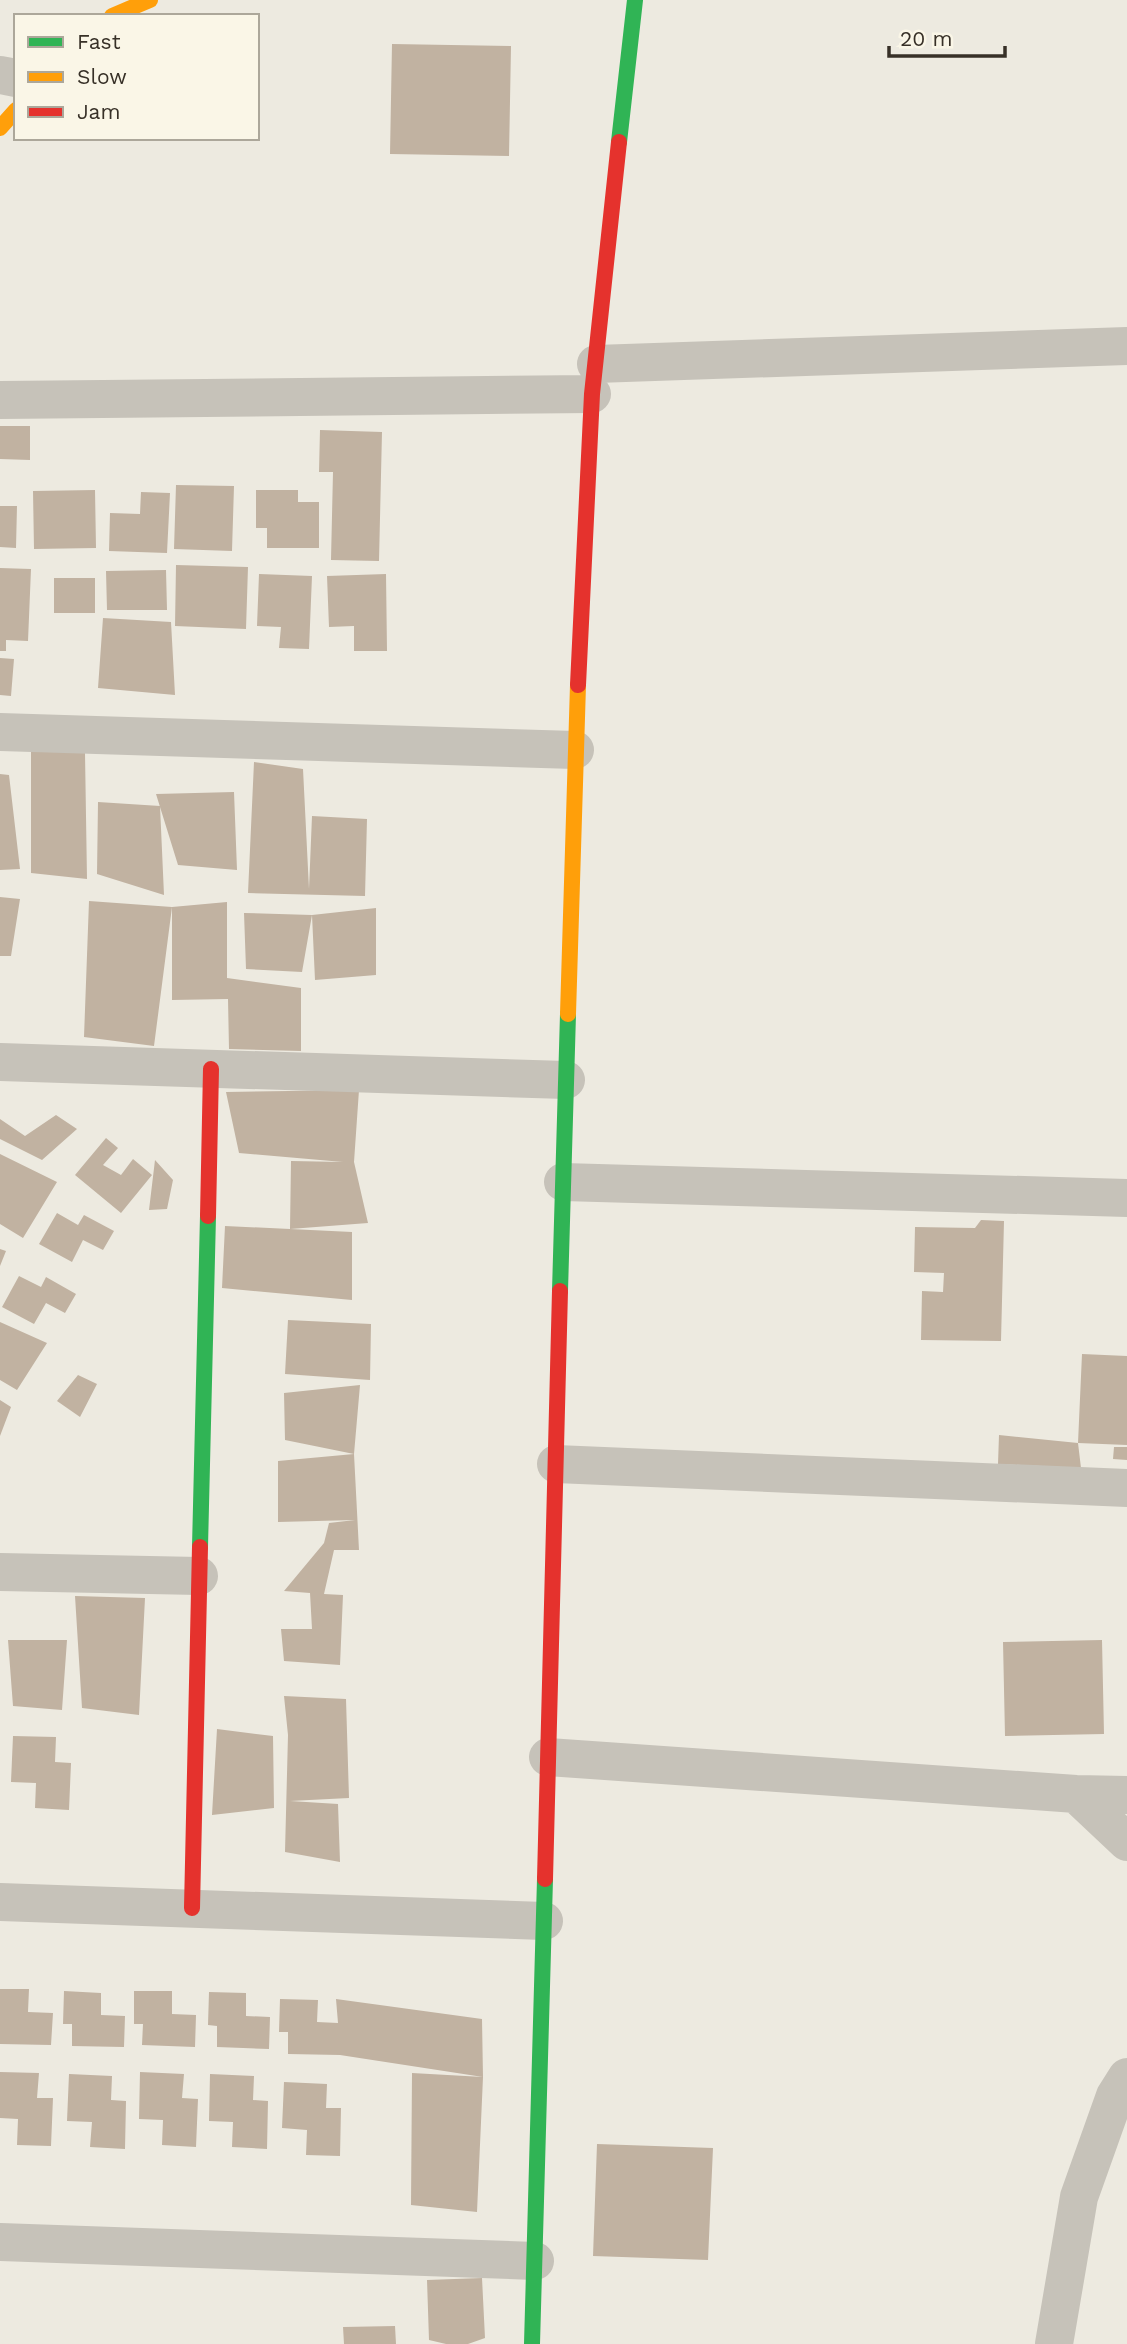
<svg xmlns="http://www.w3.org/2000/svg" width="1127" height="2344" font-family="'Work Sans',sans-serif">
<style>
.building{fill:#c1b2a1}
.lines{fill:none;stroke-linecap:round;stroke-linejoin:round}
.street{stroke:#c6c2b9;stroke-width:38}
.fast{stroke:#30b455;stroke-width:16}
.slow{stroke:#ff9f0a;stroke-width:16}
.jam{stroke:#e5322d;stroke-width:16}
</style>
<rect width="100%" height="100%" fill="#edeae0"/>
<path class="building" d="M392 44 511 46 509 156 390 154Z
M0 426H30V460L0 459Z
M320 430 382 432 379 561 331 560 333 472H319Z
M176 485 234 486 232 551 174 549Z
M95 490 96 548 34 549 33 491Z
M256 490H298V502H319V548H267V528H256Z
M141 492 170 493 167 553 109 551 110 513 140 514Z
M0 506H17L16 548 0 547Z
M176 565 248 567 246 629 175 626Z
M0 568 31 569 28 641 6 640V651H0Z
M166 570 167 610H107L106 571Z
M259 574 312 576 309 649 279 648 281 627 257 626Z
M386 574 387 651H354V626L329 627 327 576Z
M54 578H95V613H54Z
M103 618 171 622 175 695 98 688Z
M0 658 14 659 11 696 0 695Z
M31 749 85 753 87 879 31 873Z
M254 762 303 769 309 889 312 816 367 819 365 896 248 893Z
M0 774 9 775 20 869 0 870Z
M234 792 237 870 178 865 156 794Z
M98 802 160 806 164 895 97 874Z
M0 897 20 899 11 956H0Z
M89 901 172 907 154 1046 84 1037Z
M227 902V978L301 988V1051L229 1049 228 999 172 1000V907Z
M376 908V975L315 980 312 915 302 972 246 969 244 913 312 915Z
M359 1090 354 1162 368 1223 290 1229 352 1232V1300L222 1288 225 1226 290 1229 291 1161 343 1162 239 1153 226 1092Z
M56 1115 77 1129 42 1160 0 1139V1119L25 1136Z
M106 1138 118 1148 103 1165 121 1175 133 1159 152 1175 121 1213 75 1175Z
M0 1154 57 1182 23 1238 0 1224Z
M155 1160 173 1180 167 1209 149 1210Z
M57 1213 78 1225 84 1215 114 1231 103 1250 83 1240 72 1262 39 1244Z
M981 1220 1004 1221 1001 1341 921 1340 922 1291 943 1292 944 1273 914 1272 915 1227 975 1228Z
M0 1249 6 1251 0 1266Z
M19 1276 41 1287 46 1277 76 1294 65 1313 46 1303 34 1324 2 1307Z
M288 1320 371 1324 370 1380 285 1374Z
M0 1322 47 1343 17 1390 0 1380Z
M1082 1354 1127 1356V1445L1078 1443 1081 1468 998 1464 999 1435 1078 1443Z
M78 1375 97 1384 80 1417 57 1401Z
M360 1385 354 1454 359 1550H334L324 1594 343 1595 340 1665 284 1661 281 1629H312L310 1593 284 1591 324 1543 329 1523 355 1520 278 1522V1461L354 1454 285 1440 284 1393Z
M0 1400 11 1407 0 1436Z
M1114 1447H1127V1460L1113 1459Z
M75 1596 145 1598 139 1715 82 1708Z
M8 1640H67L62 1710 13 1706Z
M1102 1640 1104 1734 1005 1736 1003 1642Z
M284 1696 346 1699 349 1798 290 1801 338 1804 340 1862 285 1852 288 1735Z
M217 1729 273 1736 274 1808 212 1815Z
M13 1736 56 1737 55 1762 71 1763 69 1810 35 1808 36 1783 11 1782Z
M0 1989H29L28 2012 53 2013 51 2045 0 2044Z
M64 1991 101 1993V2015L125 2016 124 2047 72 2046V2024H63Z
M134 1991H172V2014L196 2015 195 2047 142 2045 143 2024H134Z
M209 1992 246 1993V2016L270 2017 269 2049 217 2047V2026L208 2025Z
M280 1999 318 2000 317 2022 338 2023 336 1999 482 2019 483 2077 477 2212 411 2205 412 2073 483 2077 340 2055 288 2054V2032H279Z
M0 2072 39 2073 37 2098H53L51 2146 17 2145 18 2119 0 2118Z
M140 2072 184 2074 182 2098 198 2099 196 2147 162 2145 163 2120 139 2119Z
M69 2074 112 2076 111 2100 126 2101 125 2149 90 2147 92 2122 67 2121Z
M210 2074 254 2076 253 2100 268 2101 267 2149 232 2147 233 2122 209 2121Z
M284 2082 327 2084 326 2108H341L340 2156 306 2155 307 2130 282 2128Z
M597 2144 713 2148 708 2260 593 2256Z
M482 2278 485 2338 468 2344H446L429 2340 427 2280Z
M395 2326 396 2344H344L343 2327Z"/>
<g class="lines">
<path class="street" d="M0 75 16 78
M596 364 1127 346
M0 400 592 394
M0 732 575 750
M0 1062 566 1080
M563 1182 1127 1198
M556 1464 1127 1488
M0 1572 199 1576
M548 1757 1076 1794 1127 1795
M1076 1794 1127 1842
M0 1902 544 1921
M0 2242 535 2261
M1054 2344 1079 2197 1115 2096 1127 2077"/>
<path class="fast" d="M619 142 635 0
M560 1291 568 1014
M200 1547 208 1216
M532 2344 545 1879"/>
<path class="slow" d="M112 16 150 0
M0 128 16 110
M568 1014 578 685"/>
<path class="jam" d="M578 685 592 394 619 142
M208 1216 211 1069
M545 1879 560 1291
M192 1908 200 1547"/>
</g>
<rect x="14" y="14" width="245" height="126" fill="#faf6e7" stroke="#aca79a" stroke-width="2"/>
<rect x="28" y="37" width="35" height="10" fill="#30b455" stroke="#aca79a" stroke-width="2"/>
<text x="77" y="49" font-size="21" fill="#373027">Fast</text>
<rect x="28" y="72" width="35" height="10" fill="#ff9f0a" stroke="#aca79a" stroke-width="2"/>
<text x="77" y="84" font-size="21" fill="#373027">Slow</text>
<rect x="28" y="107" width="35" height="10" fill="#e5322d" stroke="#aca79a" stroke-width="2"/>
<text x="77" y="119" font-size="21" fill="#373027">Jam</text>
<path d="M889 46v10h116v-10" fill="none" stroke="#373027" stroke-width="3.5"/>
<text x="900" y="46" font-size="21" fill="#373027" stroke="#faf6e7" stroke-width="5" paint-order="stroke">20 m</text>
</svg>
